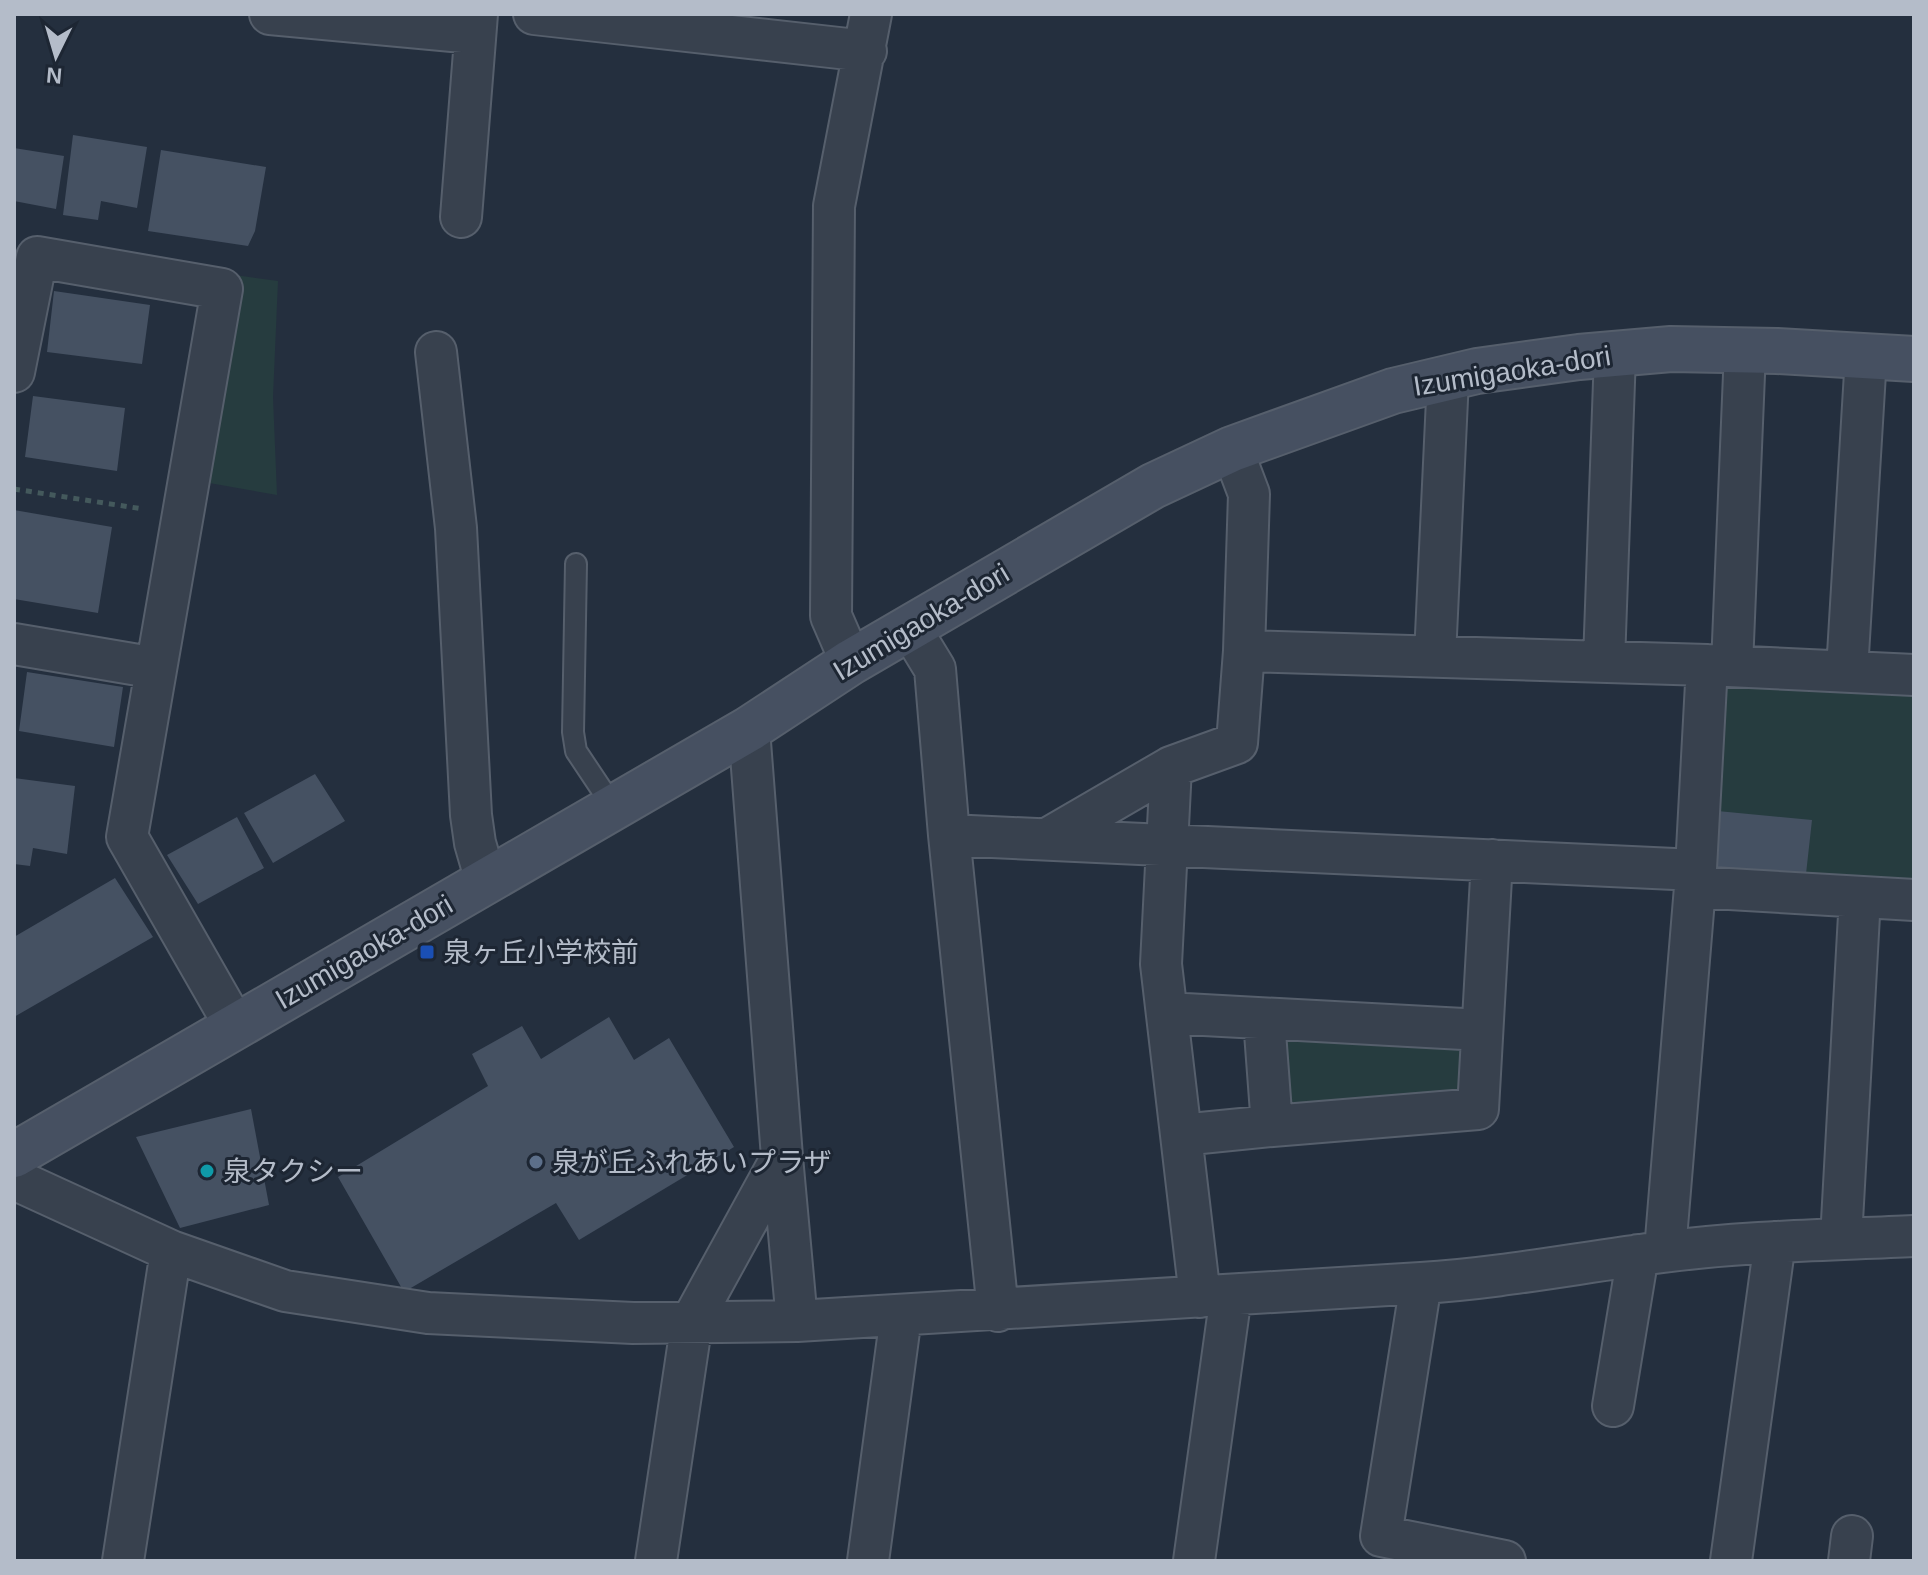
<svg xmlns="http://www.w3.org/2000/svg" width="1928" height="1575" font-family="Arial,'Noto Sans JP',sans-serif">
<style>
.green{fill:#263c3f}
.building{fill:#455162}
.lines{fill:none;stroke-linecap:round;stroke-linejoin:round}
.lane-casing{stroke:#565f6c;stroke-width:24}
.street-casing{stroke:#565f6c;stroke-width:44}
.secondary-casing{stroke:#565f6c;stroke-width:48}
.path{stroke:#44595c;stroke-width:5;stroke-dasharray:6 6;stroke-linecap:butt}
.lane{stroke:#38414e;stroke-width:20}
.street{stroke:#38414e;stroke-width:40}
.secondary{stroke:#465061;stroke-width:44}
.transit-dot{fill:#1a4fb4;stroke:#1d2633;stroke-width:3}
.service-dot{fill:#5c6f8a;stroke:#1d2633;stroke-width:3}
.culture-dot{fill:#0f9aa8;stroke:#1d2633;stroke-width:3}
.labels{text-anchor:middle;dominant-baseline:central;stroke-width:6;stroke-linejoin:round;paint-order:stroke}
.street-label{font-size:28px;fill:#b4bcc9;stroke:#1d2633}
.poi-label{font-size:28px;fill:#b4bcc9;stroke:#1d2633;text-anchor:start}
</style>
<rect width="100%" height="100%" fill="#242f3e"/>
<path class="green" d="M235 275 278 281 273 397 277 495 198 481Z
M1719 674 1914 686V893L1707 880Z
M1273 1028 1473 1039 1469 1100 1279 1116Z"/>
<path class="building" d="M73 135 147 147 137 208 101 201 98 220 63 215Z
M14 148 64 156 56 209 14 201Z
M161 150 266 167 255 231 248 246 148 231Z
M54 291 150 305 142 364 47 352Z
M33 396 125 408 117 471 25 457Z
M14 510 112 527 98 613 14 599Z
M27 672 123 687 114 747 19 731Z
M315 774 345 821 273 863 244 813Z
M14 778 75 786 67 854 33 848 30 866 14 864Z
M1707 810 1812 820 1805 883 1701 873Z
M237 817 264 868 198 904 167 855Z
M115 878 153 937 14 1017V937Z
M609 1017 634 1060 669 1038 734 1147 579 1240 556 1203 404 1292 338 1177 488 1086 472 1054 522 1026 541 1059Z
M251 1109 269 1205 180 1228 136 1137Z"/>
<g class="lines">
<g class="lane-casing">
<path id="lane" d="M576 564 573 732 576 751 614 808"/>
</g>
<g class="street-casing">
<path id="street" d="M270 14 474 33
M534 14 866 51
M461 217 477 14
M436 352 456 528 471 815 475 843 486 881
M14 372 37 257 222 289 127 837 235 1026
M910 628 935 669 949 835 998 1311
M14 644 156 668
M1244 651 1707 665 1914 675
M1435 656 1448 378
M851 662 831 616 834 206 871 14
M1604 662 1615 354
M1732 666 1745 350
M1847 671 1866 356
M749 729 782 1157 797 1321
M949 835 1696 870
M1047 839 1171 767
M1695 887 1914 900
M1167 1013 1482 1030
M1264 1019 1272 1126 1478 1109 1492 860
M1181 1135 1272 1126
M14 1179 171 1251 285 1291 428 1313 633 1323 797 1321 1421 1283C1502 1278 1582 1262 1663 1252 1746 1241 1831 1240 1914 1236
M1841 1239 1860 897
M1665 1251 1695 887 1707 665
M1421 1283 1381 1536 1505 1561
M1200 1297 1161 964 1171 767 1237 743 1244 651 1249 494 1232 449
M1613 1406 1638 1255
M123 1561 171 1251
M656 1561 692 1321 782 1157
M868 1561 901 1316
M1194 1561 1231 1295
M1731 1561 1775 1242
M1849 1561 1852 1536"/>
</g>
<g class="secondary-casing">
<path id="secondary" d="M14 1155 749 729 851 662 1153 486 1232 449 1393 391 1477 371 1579 357 1671 349 1777 351 1914 359"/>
</g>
<path class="path" d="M14 489 143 509"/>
<use href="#lane" class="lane"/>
<use href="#street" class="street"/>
<use href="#secondary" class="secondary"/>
</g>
<rect class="transit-dot" x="419" y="944" width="16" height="16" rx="4"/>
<circle class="service-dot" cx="536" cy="1162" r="8"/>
<circle class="culture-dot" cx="207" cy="1171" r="8"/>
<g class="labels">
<g class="street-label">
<text transform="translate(1512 371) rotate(-9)">Izumigaoka-dori</text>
<text transform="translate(921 622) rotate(-31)">Izumigaoka-dori</text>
<text transform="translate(364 952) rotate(-30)">Izumigaoka-dori</text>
</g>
<g class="poi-label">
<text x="443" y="952">泉ヶ丘小学校前</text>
<text x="552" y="1162">泉が丘ふれあいプラザ</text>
<text x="223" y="1171">泉タクシー</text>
</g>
</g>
<rect width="1928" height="1575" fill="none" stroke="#b4bcc9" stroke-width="32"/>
<g transform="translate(56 56) rotate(185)" stroke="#1d2633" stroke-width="6" paint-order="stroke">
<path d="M0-6L14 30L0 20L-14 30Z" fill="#b4bcc9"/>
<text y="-12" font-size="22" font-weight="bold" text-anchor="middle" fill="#b4bcc9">N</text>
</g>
</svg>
